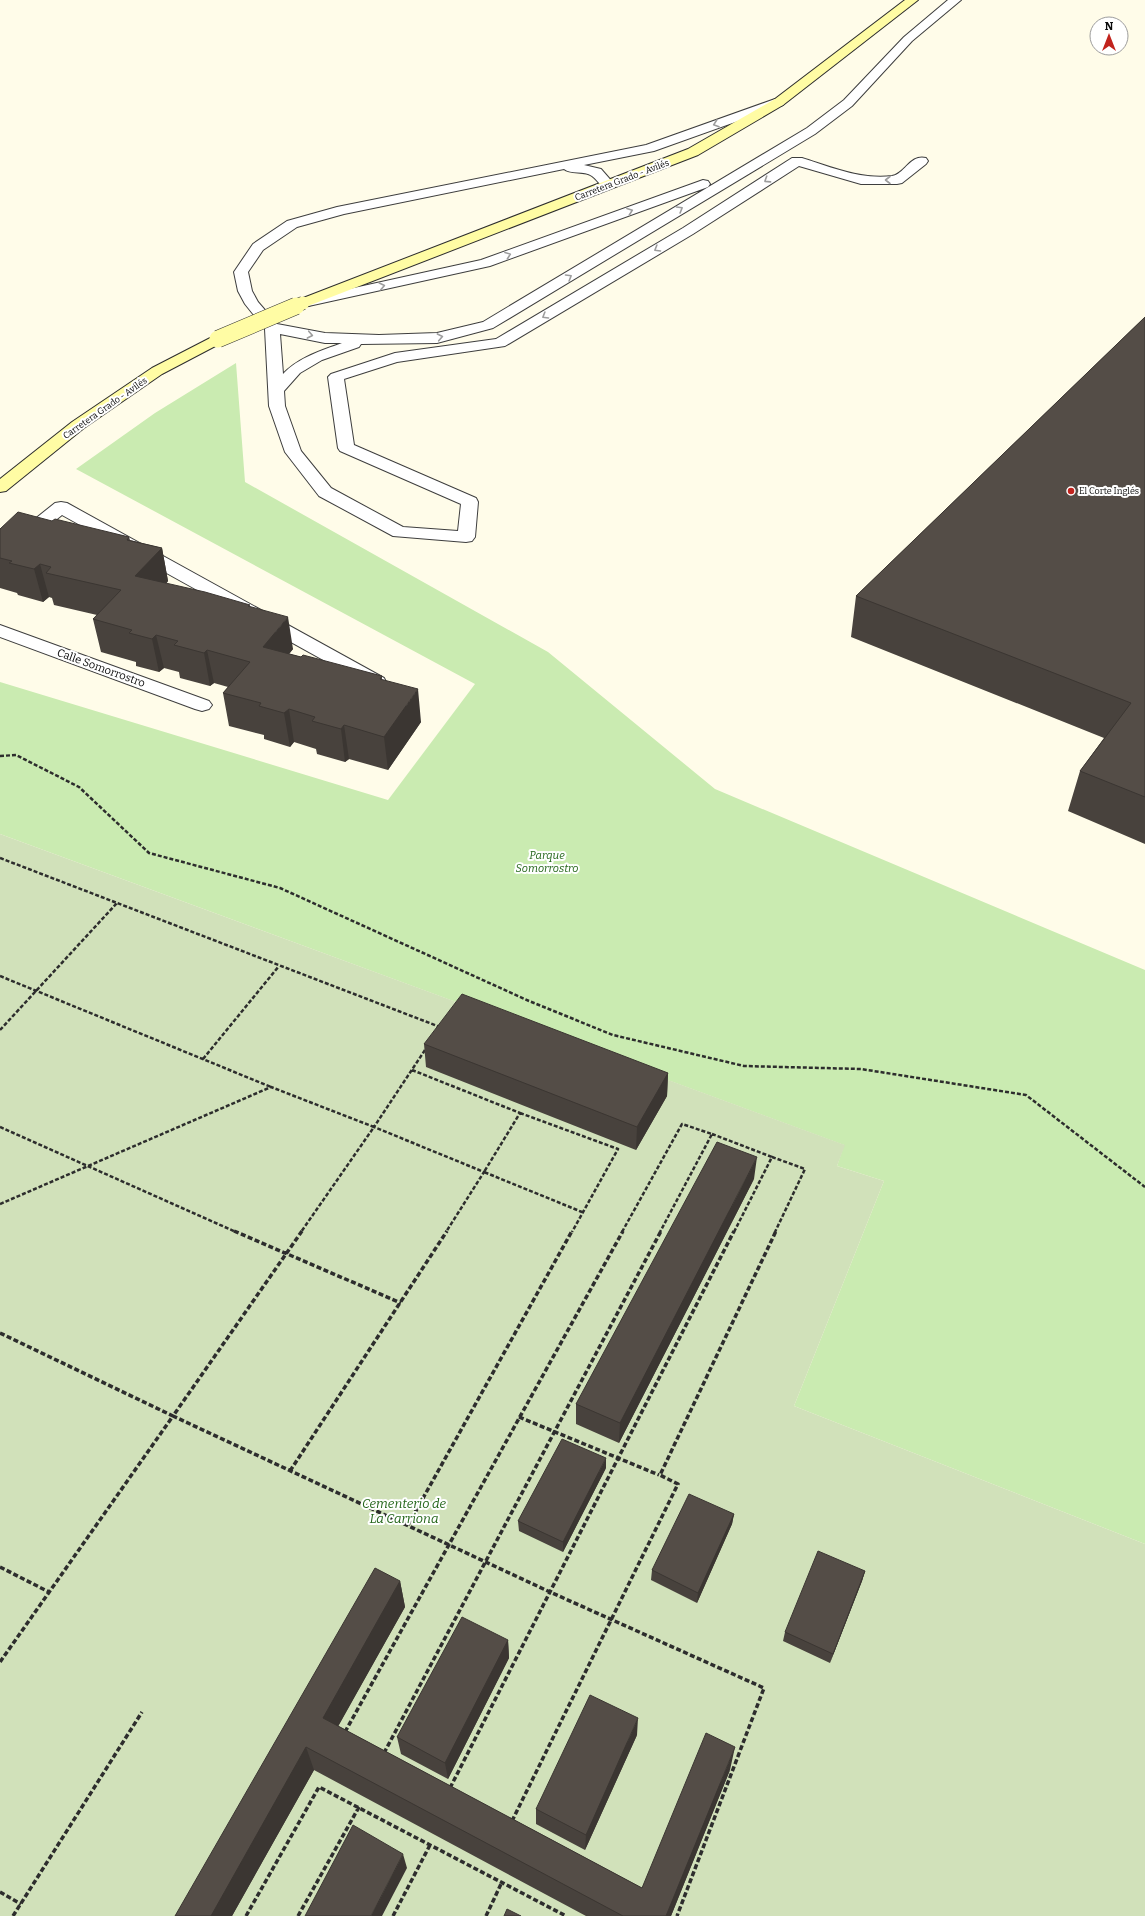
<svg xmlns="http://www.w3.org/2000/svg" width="1145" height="1916" font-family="Bitter,serif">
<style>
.green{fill:#caebb1}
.cemetery{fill:#d1e1ba}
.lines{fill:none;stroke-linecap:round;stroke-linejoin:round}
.service-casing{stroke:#3e3e3e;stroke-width:2}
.minor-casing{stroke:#3e3e3e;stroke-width:2}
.secondary-casing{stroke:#2d2d2d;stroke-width:2}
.path-far1{stroke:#2d2d2d;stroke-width:2.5;stroke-dasharray:4 2;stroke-linecap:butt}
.path{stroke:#2d2d2d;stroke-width:3.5;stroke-dasharray:5 2.5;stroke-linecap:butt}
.service{fill:#fff;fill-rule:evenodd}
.minor{fill:#fff;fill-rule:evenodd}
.secondary{fill:#fffca4;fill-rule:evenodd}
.secondary-bridge-far1-casing{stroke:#2d2d2d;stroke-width:14;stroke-linecap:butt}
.secondary-bridge-casing{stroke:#2d2d2d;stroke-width:18;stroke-linecap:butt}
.secondary-bridge-far1{stroke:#fffca4;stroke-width:13}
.secondary-bridge{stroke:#fffca4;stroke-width:17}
.wall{fill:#48423d}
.shaded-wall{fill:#3b3632}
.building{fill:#544d47;stroke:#3b3632}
.oneway{stroke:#9d9d9d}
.poi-dot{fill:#c1231d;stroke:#fff;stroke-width:1.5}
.labels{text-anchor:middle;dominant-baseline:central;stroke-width:4;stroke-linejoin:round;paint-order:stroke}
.far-street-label{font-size:9px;fill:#0b0b0b;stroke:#fff}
.far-poi-label{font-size:9px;fill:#0b0b0b;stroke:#fff;text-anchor:start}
.street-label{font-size:11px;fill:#0b0b0b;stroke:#fff}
.park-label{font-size:11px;font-style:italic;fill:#236519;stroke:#fff}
.near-park-label{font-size:13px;font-style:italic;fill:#236519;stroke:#fff}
</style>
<rect width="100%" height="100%" fill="#fffce9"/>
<path class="green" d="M236 363 245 482 548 652 715 789 1145 970V1544L794 1406 884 1181 837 1166 844 1145 0 834V682L388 800 475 684 76 469 155 413Z"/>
<path class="cemetery" d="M0 834 845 1145 837 1166 884 1181 794 1406 1145 1544V1916H0Z"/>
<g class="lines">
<g class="service-casing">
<path id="service" d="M948 0H961L912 41 852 106 815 134 493 328 437 343 361 344 359 347 322 360 300 373 284 391 285 406 301 451 331 488 403 527 458 531 461 504 340 451 338 448 328 377 331 374 395 353 496 339 683 228 792 158H802C831 167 861 180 892 176 905 174 910 154 926 158L928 161 926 164 902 183 897 184H861L799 166 693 234 505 346 397 362 344 379 354 445 476 498 478 502 475 537 472 541 466 542 393 536 319 496 285 452 269 406 265 329 245 304 238 291 234 272 253 244 287 221 337 207 646 145 775 99H783L785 102 783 105 654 151 584 165 601 169 615 185 613 188H603C600 184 596 179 592 176 584 170 571 175 564 169L344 214 297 227 263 250 248 272 252 291 258 302 277 324 325 333 379 335 437 333 483 322 807 128 844 100 904 37ZM280 334 325 343H342C321 351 299 357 283 374Z
M703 180 708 181 710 184 708 187 490 266 304 307 299 306 297 303 299 300 304 299 481 260Z"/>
</g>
<g class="minor-casing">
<path id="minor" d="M61 502 67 503 384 678 386 682 384 686 377 688 370 686 62 515 6 560 0 561V547L55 503Z
M0 625 209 701 212 705 209 709 202 711 195 709 0 637Z"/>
</g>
<g class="secondary-casing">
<path id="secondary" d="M905 0H918L783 105 698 155 308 306H298L296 303 298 300 688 149 775 99Z
M218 334 223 336 226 339 223 342 162 374 84 428 6 491 0 492V479L72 422 152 368Z"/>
</g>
<path class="path-far1" d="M0 756 16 755 79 787 149 853 280 888 529 1001 613 1035 744 1066 861 1069 1026 1095 1145 1187
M0 858 440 1027
M0 976 271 1087
M0 1030 117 903
M425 1050 374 1127 484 1172 446 1232
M203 1059 279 966
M412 1070 520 1113 484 1172 582 1212
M520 1113 618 1149 572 1232
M0 1127 236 1232
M712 1134 772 1157
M0 1204 271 1087 374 1127 301 1232
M622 1232 682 1124 712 1134 660 1232
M734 1232 772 1157 805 1169 775 1232"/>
<path class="path" d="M234 1231 401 1303
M302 1231 173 1416 550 1592 764 1688 677 1916
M0 1333 173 1416 0 1662
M519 1417 659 1475
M290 1471 447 1231
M408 1525 572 1231
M0 1567 49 1592
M345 1732 623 1231
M384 1753 661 1231
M450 1788 734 1231
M512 1821 678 1484 660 1475 776 1231
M0 1892 21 1904
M13 1916 142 1712
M246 1916 319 1787 566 1916
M298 1916 359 1807
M393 1916 430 1845
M486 1916 502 1882"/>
<use href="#service" class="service"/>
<use href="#minor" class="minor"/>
<use href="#secondary" class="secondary"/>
<g class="secondary-bridge-far1-casing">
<path id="secondary-bridge-far1" d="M293 307 303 303"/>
</g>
<g class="secondary-bridge-casing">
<path id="secondary-bridge" d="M218 339 296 306"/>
</g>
<use href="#secondary-bridge-far1" class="secondary-bridge-far1"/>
<use href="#secondary-bridge" class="secondary-bridge"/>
</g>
<path class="wall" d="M1145 317V844L1068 811 1080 771 1104 738 851 637 856 596Z
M52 521 129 537 130 540 162 548 168 581 166 584 250 607 293 649 289 654 382 676V680L421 722 388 770 349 759 345 762 317 754 316 749 294 742 290 747 264 739V735L229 726 223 693 228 687 214 683 210 686 180 678 179 672 164 668 159 672 136 666V662L101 652 93 619 97 615 54 605 52 598 49 597 43 602 18 595 17 593 0 588V529Z
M424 1044 668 1073 667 1096 636 1150 426 1067Z
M754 1179 619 1443 576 1424V1404Z
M606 1468 563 1552 519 1531 518 1521Z
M734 1514 732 1524 697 1603 651 1580 652 1570Z
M865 1571 862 1581 830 1663 783 1641 785 1632Z
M400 1581 405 1607 338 1726 642 1888 730 1770 671 1916H586L314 1770 232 1916H175Z
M508 1640 509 1658 448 1779 401 1754 397 1737Z
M637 1735 585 1850 536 1824V1809Z"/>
<path class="shaded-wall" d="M162 548 168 581 142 609 135 576Z
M40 564 49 597 43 602 34 569Z
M288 617 293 649 268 680 263 647Z
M156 635 164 668 159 672 152 639Z
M207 650 214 683 210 686 204 653Z
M418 689 421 722 388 770 384 737Z
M289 709 294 742 290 747 284 713Z
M344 725 349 759 345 762 341 729Z
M668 1073 667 1096 636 1150 637 1127Z
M757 1157 754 1179 619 1443 620 1423Z
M606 1458V1468L563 1552V1542Z
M734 1514 732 1524 697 1603 698 1593Z
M865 1571 862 1581 830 1663 833 1654Z
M400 1581 405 1607 330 1741 323 1718Z
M508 1640 509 1658 448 1779 445 1763Z
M638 1718 637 1735 585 1850 586 1835Z
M306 1747 314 1770 232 1916H211Z
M735 1747 730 1770 671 1916H666Z
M403 1854 407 1868 382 1916H371Z"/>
<path class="building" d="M1145 317V797L1080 771 1131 703 856 596Z
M18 512 52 521 55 519 129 537 127 540 162 548 135 576 205 592 250 605 248 606 288 617 263 647 301 657 303 655 382 676 380 679 418 689 384 737 344 725 341 729 312 721 315 717 289 709 284 713 259 706 261 703 223 693 250 662 207 650 204 653 174 645 178 641 156 635 152 639 129 633 132 630 93 619 121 590 46 573 51 567 40 564 34 569 9 563 12 561 0 558V529Z
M462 994 668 1073 637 1127 424 1044Z
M717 1142 757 1157 620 1423 576 1404Z
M562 1439 606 1458 563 1542 518 1521Z
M689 1494 734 1514 698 1593 652 1570Z
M818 1551 865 1571 833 1654 785 1632Z
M375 1568 400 1581 323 1718 642 1888 706 1733 735 1747 666 1916H623L306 1747 211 1916H175Z
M462 1617 508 1640 445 1763 397 1737Z
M590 1695 638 1718 586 1835 536 1809Z
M353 1825 403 1854 371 1916H305Z
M507 1909 521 1916H504Z"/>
<defs><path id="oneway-chevron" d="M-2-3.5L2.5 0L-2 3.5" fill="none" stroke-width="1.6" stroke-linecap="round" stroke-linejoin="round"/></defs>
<g class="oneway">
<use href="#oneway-chevron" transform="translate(716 124) rotate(161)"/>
<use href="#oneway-chevron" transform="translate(767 180) rotate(147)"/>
<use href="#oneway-chevron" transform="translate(888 180) rotate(180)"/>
<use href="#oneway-chevron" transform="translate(680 209) rotate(-31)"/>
<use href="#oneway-chevron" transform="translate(630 211) rotate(-20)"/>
<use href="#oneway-chevron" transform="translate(657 249) rotate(149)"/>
<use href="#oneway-chevron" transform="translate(508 255) rotate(-20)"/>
<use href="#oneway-chevron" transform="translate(569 277) rotate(-31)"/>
<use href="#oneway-chevron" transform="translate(382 286) rotate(-12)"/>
<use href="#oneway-chevron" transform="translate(545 316) rotate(149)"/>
<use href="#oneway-chevron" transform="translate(310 335) rotate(11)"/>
<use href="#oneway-chevron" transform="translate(440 337) rotate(-11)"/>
</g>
<circle class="poi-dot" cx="1071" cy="491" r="4"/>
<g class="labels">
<g class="far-street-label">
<text transform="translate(622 180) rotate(-21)">Carretera Grado - Avilés</text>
<text transform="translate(105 408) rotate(-35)">Carretera Grado - Avilés</text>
</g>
<g class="far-poi-label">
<text x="1079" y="491">El Corte Inglés</text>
</g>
<g class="street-label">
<text transform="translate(101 668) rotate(20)">Calle Somorrostro</text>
</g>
<g class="park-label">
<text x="547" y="855">Parque<tspan x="547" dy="13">Somorrostro</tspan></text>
</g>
<g class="near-park-label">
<text x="404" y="1503">Cementerio de<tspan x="404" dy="15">La Carriona</tspan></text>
</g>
</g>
<g transform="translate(1109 36)"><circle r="19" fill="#ffffff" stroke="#9d9d9d"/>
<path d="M0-3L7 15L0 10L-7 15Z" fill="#c1231d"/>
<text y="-6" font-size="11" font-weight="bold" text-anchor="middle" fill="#0b0b0b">N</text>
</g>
</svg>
